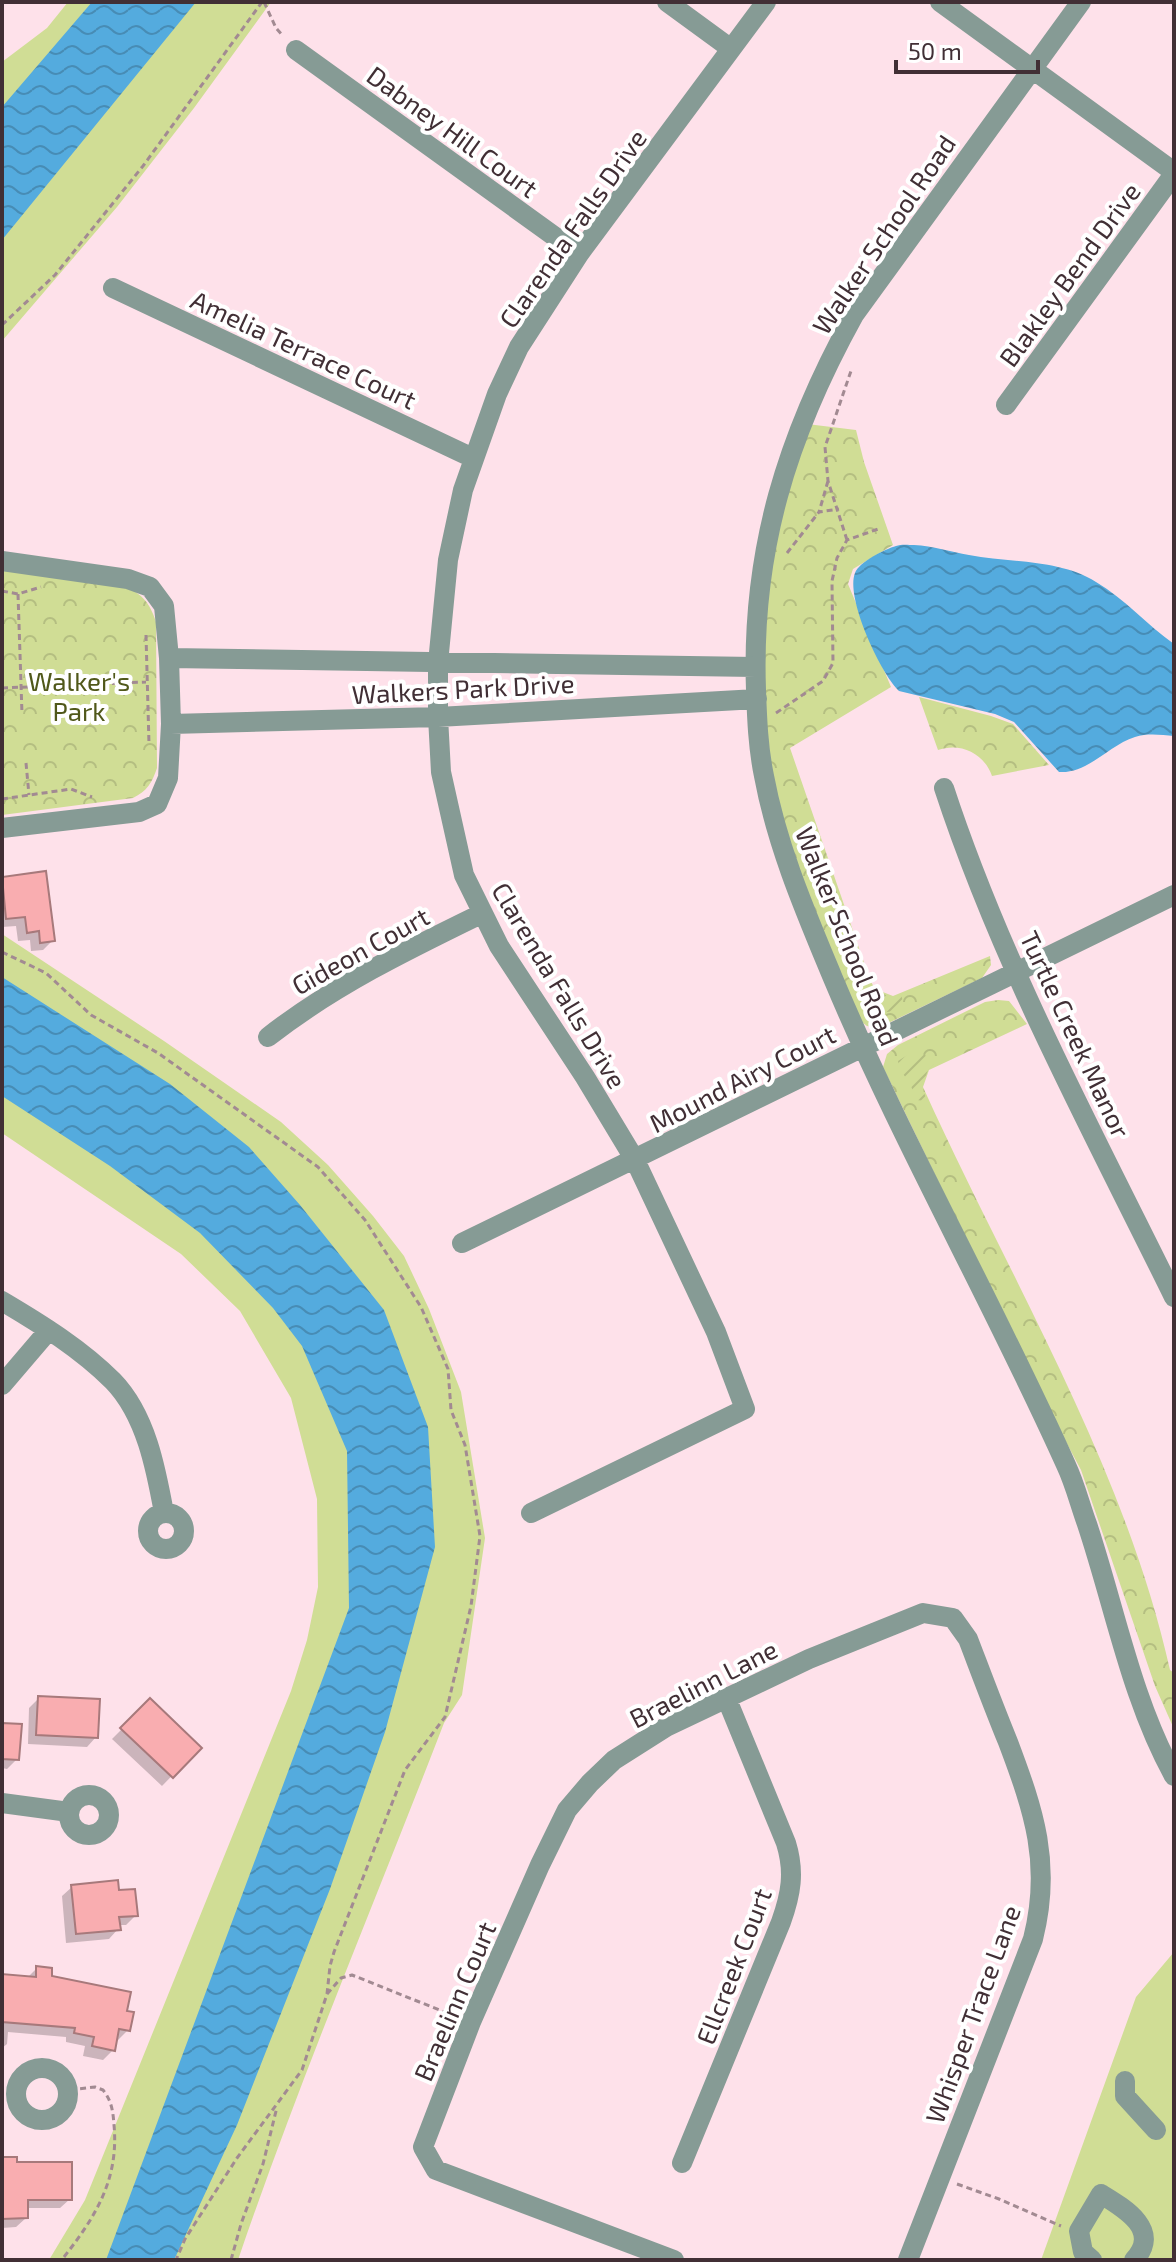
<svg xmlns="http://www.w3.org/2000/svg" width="1176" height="2262" font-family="'Exo 2',sans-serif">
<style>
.grass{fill:#d0dd95}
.forest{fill:url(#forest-crowns)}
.garden{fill:url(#garden-furrows)}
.water{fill:url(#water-waves)}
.shadow{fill:#0003}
.building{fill:#f9adb0;stroke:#a7797b;stroke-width:2}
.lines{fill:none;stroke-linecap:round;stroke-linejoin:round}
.path{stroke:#a28a92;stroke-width:3;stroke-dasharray:6 4;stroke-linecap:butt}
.minor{stroke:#869b95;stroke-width:20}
.labels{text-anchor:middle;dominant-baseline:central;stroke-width:8;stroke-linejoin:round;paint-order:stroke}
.street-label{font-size:26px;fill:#412f35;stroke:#fff}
.park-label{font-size:26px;fill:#50581a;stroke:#fff}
</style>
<defs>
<pattern id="forest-crowns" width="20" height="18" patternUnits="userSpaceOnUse" patternTransform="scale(2)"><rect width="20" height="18" fill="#d0dd95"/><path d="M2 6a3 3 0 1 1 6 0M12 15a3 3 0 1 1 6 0" fill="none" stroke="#b4be81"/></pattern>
<pattern id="garden-furrows" width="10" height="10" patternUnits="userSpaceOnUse" patternTransform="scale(2)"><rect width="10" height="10" fill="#d0dd95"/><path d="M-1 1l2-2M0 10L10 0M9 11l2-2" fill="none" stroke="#b4be81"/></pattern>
<pattern id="water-waves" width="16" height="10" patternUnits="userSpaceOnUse" patternTransform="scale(2)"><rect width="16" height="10" fill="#54abde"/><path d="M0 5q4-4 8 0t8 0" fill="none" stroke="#478cb5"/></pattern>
</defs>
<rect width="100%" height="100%" fill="#fee1ea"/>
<path class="grass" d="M68 2H271L194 108 117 207 2 341V62L47 28Z
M2 934 164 1041 281 1122 328 1165 373 1216 404 1256 429 1309 461 1392 485 1538 462 1695 444 1723C375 1902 300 2078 238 2260H49L85 2200 291 1691 307 1640 318 1587 317 1499 291 1398 240 1311 181 1254 2 1133Z
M1174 1952V2260H1041L1136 1997Z"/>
<path class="forest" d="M807 424 856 430 864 462 893 545 853 569 848 584 891 687 790 748 870 980 875 989 893 996 990 956 991 965 982 978 878 1028 867 1026 858 1019 805 896 764 756 762 602 775 519Z
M2 570 125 586C143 595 150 603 156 622L157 768C152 783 147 791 133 798L2 815Z
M919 697 991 716 1013 724 1049 765 992 776C984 753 960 742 938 750Z
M998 1000 1009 1001 1027 1024 929 1070 923 1087C1009 1278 1124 1464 1170 1670L1174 1673V1729L1155 1686 1081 1470 1042 1397 883 1067 887 1054 898 1045 985 1002Z"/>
<path class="garden" d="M869 988 893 998 901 994 903 1002C893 1017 875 1014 864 1002Z
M919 1053 932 1058 934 1064 928 1070 922 1087 927 1101 916 1100 910 1083 900 1070 898 1061 909 1054Z"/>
<path class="water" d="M92 2H196L2 240V107Z
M914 545C933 546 951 552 969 555 1010 563 1060 559 1096 582 1125 599 1147 625 1174 644V736C1161 735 1148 733 1135 737 1109 745 1088 774 1059 772L1014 722 995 714 899 691C881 674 845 598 855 573 859 562 885 549 896 546 901 544 909 545 914 545Z
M2 977 170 1084 249 1147 300 1205 384 1310 428 1427 435 1547 385 1732 330 1889 237 2125 174 2260H106L349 1608 347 1451 302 1346 273 1308 200 1233 110 1166 2 1096Z"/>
<path class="shadow" d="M44 873 53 940 43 950 31 951 30 940 18 941 16 926 2 927V879Z
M39 1698 96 1737 87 1747 28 1744 29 1708Z
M150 1701 199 1748 162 1786 112 1739Z
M2 1725 17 1759 7 1769 2 1768Z
M72 1887 117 1892 136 1915 126 1925H118V1929L109 1939 66 1943 62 1896Z
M37 1968 50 1978 125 2013 128 2030 118 2040 115 2039 113 2050 103 2060 83 2056 85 2046 66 2042V2037L8 2032 7 2044 2 2048V1976L27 1978Z
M2 2159 15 2164 70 2199 60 2208H26V2218L16 2227 2 2228Z"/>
<path class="building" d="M46 871 55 941 40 943 39 931 27 933 25 917 6 919 2 877Z
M38 1696 100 1699 98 1738 36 1735Z
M150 1698 202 1748 173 1778 120 1728Z
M2 1723 22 1724 19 1760 2 1759Z
M118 1880 119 1890 135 1889 138 1916 119 1917 121 1930 76 1934 71 1885Z
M36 1966 52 1968V1976L131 1992 127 2011 134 2012 130 2031 119 2029 115 2051 92 2046 94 2037 74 2033 75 2028 2 2022V1974L36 1977Z
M2 2157H17V2162H72V2200H28V2218L2 2219Z"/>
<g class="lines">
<path class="path" d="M264 2 276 28 283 36
M2 325 55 275 143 166 262 2
M828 481 819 512 839 509
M847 540 828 481 825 447 852 368
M787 553 819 512
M2 591 18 594 41 587
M18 594 22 714
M146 635 149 744
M2 688 146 682
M776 713 823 681 833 663 832 581 837 558 847 540 881 528
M26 763 29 795
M2 799 71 789 92 797
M2 952 46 973 91 1015 158 1053 318 1167 365 1220 421 1307 448 1369 451 1410 465 1445 480 1536 471 1606 445 1717 405 1770 334 1952 330 1966 327 1994 302 2070 237 2158 185 2239 176 2260
M327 1994 341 1978 352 1975 452 2015
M957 2184 999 2199 1061 2226
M64 2257C96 2216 119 2179 114 2125 113 2112 112 2101 103 2090L95 2087 68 2090
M231 2260 241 2224 263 2164 277 2107"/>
<path class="minor" d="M667 2 730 48
M940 2 1174 172
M1081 2 854 315C787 436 751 551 756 690 757 718 758 747 764 776 777 846 805 911 832 976 902 1143 992 1300 1066 1465 1075 1484 1080 1505 1087 1524 1115 1608 1131 1698 1174 1776
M296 50 579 254
M113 288 473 458
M1006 405 1174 174
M2 561 128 579 150 587 164 606 169 658 171 724 168 778 157 804 139 812 2 828
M169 658 755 667
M171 724 438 717 757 699
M944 788C1002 965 1092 1130 1174 1297
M268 1037C333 986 407 950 481 914
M462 1243 1174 895
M2 1301C41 1324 81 1349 113 1381 146 1415 156 1469 164 1513
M2 1385 49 1330
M531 1513 745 1409 716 1332 635 1160 585 1077 499 946 464 875 441 772 438 717V663L448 560 463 490 497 394 519 347 579 254 766 2
M148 1531a18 18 0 1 1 36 0a18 18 0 1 1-36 0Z
M69 1815a20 20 0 1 1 40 0a20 20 0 1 1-40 0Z
M2 1803 69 1812
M16 2094a26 26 0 1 1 52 0a26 26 0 1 1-52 0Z
M1125 2081V2096L1156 2130
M682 2163 781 1922C791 1894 795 1872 786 1843L726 1697
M674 2260 436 2170 423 2147 471 2022 540 1865 567 1810 590 1783 614 1760 666 1727 809 1659 923 1613 953 1618 968 1639C981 1673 994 1708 1008 1742 1034 1811 1052 1864 1033 1939L908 2260
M1092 2260 1083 2252 1079 2231 1101 2194C1124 2208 1162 2230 1134 2260"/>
</g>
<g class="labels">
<g class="street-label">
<text transform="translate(453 131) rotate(36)">Dabney Hill Court</text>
<text transform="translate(572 228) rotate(-55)">Clarenda Falls Drive</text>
<text transform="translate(883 234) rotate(-56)">Walker School Road</text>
<text transform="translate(1069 274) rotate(-54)">Blakley Bend Drive</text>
<text transform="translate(304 349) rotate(25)">Amelia Terrace Court</text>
<text transform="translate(463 688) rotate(-3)">Walkers Park Drive</text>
<text transform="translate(848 936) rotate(68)">Walker School Road</text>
<text transform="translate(360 950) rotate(-29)">Gideon Court</text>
<text transform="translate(560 985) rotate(59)">Clarenda Falls Drive</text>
<text transform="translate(1076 1034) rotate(65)">Turtle Creek Manor</text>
<text transform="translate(742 1078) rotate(-27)">Mound Airy Court</text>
<text transform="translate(703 1683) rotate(-27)">Braelinn Lane</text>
<text transform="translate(733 1966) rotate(-69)">Ellcreek Court</text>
<text transform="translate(454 2001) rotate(-67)">Braelinn Court</text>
<text transform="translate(972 2014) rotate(-70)">Whisper Trace Lane</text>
</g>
<g class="park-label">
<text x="79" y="680">Walker's<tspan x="79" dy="30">Park</tspan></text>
</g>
</g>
<rect width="1176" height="2262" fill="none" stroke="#412f35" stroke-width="8"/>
<path d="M896 60v12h142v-12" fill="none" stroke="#412f35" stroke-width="4"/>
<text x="908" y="60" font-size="24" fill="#412f35" stroke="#ffffff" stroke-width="6" paint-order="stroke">50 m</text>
</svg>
